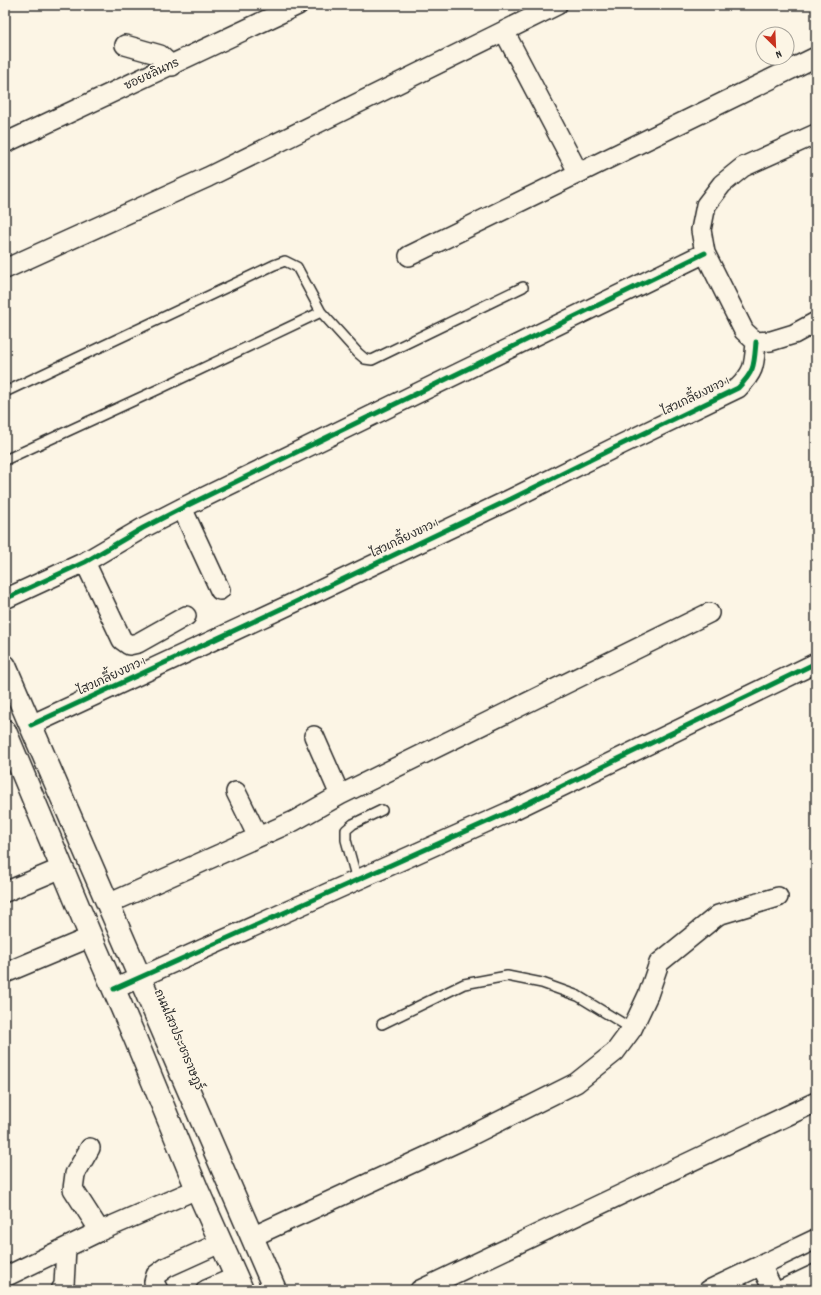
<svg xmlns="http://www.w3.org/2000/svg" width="821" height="1295" font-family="Dekko,'Playpen Sans Thai',sans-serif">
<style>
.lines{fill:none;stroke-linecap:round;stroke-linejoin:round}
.service-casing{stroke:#2b2b2b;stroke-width:12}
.minor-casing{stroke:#2b2b2b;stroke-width:22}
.secondary-casing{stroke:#2b2b2b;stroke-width:25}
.service{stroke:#fcf5e5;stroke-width:9}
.minor{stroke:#fcf5e5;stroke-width:19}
.secondary{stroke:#fcf5e5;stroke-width:22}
.cycleway-casing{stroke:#fcf5e5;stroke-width:8}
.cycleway{stroke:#00873e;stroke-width:5}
.labels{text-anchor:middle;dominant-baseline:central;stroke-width:3;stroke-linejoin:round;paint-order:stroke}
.street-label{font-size:12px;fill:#2b2b2b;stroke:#fcf5e5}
</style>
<rect width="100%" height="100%" fill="#fcf5e5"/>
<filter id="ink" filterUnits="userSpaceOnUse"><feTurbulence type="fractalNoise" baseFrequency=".025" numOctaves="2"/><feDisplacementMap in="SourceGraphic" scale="8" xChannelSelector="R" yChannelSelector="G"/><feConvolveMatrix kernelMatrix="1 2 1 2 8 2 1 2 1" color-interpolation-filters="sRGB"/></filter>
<g filter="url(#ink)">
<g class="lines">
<g class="service-casing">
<path id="service" d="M321 312 358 353 365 359 372 360 523 287
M5 392 274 265 285 261 297 267 321 312 159 389 5 460
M357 880 346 840V830L353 824 382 810
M382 1024 464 984 507 976 542 983 578 996 632 1029"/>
</g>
<g class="minor-casing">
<path id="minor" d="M504 31 578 172
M125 45 160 55 172 66
M816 134 743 167 722 184 706 205 701 230 705 253 744 331 756 342 771 341 794 334 816 322
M5 143 298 5
M409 256 816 57
M5 269 208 177 557 5
M182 508 220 590
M85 562 122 640 129 645 138 643 186 616
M5 599 85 562 143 528 182 508 705 253
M31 725 287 606 511 499 622 444 738 388C755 371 754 365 756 342
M314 736 340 795
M236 792 258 837
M5 892 62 868
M108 904 294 821 340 795 709 613
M5 973 91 937
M114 989 509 812 816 663
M90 1148 75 1174 73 1189 100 1231
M252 1237 462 1140 576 1083 615 1052 632 1029 648 995 659 963 718 915 778 897
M761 1265 773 1290
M5 1277 100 1231 197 1189
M61 1290 64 1285 66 1248
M158 1290 154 1282 156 1275 167 1267 220 1243
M206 1290 236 1277
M420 1290 816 1102
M709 1290 816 1239
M782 1290 816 1274"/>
</g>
<g class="secondary-casing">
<path id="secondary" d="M5 666 275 1290
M5 731 91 937 135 1038 197 1189 242 1290"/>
</g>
<use href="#service" class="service"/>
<use href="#minor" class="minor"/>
<use href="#secondary" class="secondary"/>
<g class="cycleway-casing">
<path id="cycleway" d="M5 599 85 562 143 528 182 508 705 253
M31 725 287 606 511 499 622 444 738 388C755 371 754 365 756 342
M114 989 509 812 816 663"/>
</g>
<use href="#cycleway" class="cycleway"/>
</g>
</g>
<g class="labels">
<g class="street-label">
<text transform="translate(152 75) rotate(-25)">ซอยชลินทร</text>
<text transform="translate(696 397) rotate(-26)">ไสวเกลี้ยงขาว 1</text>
<text transform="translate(405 539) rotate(-26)">ไสวเกลี้ยงขาว 1</text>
<text transform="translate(112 677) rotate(-25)">ไสวเกลี้ยงขาว 1</text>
<text transform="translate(178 1040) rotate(67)">ถนนไสวประชาราษฎร์</text>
</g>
</g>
<rect width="821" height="1295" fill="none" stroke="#fcf5e5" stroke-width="20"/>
<rect x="10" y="10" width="801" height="1275" fill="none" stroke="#2b2b2b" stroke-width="1.5" filter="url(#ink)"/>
<g transform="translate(775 46) rotate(156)"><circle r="19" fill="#fcf5e5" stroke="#a8a49b"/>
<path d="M0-3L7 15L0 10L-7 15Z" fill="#c8321e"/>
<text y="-6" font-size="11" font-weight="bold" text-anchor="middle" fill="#2b2b2b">N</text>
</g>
</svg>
